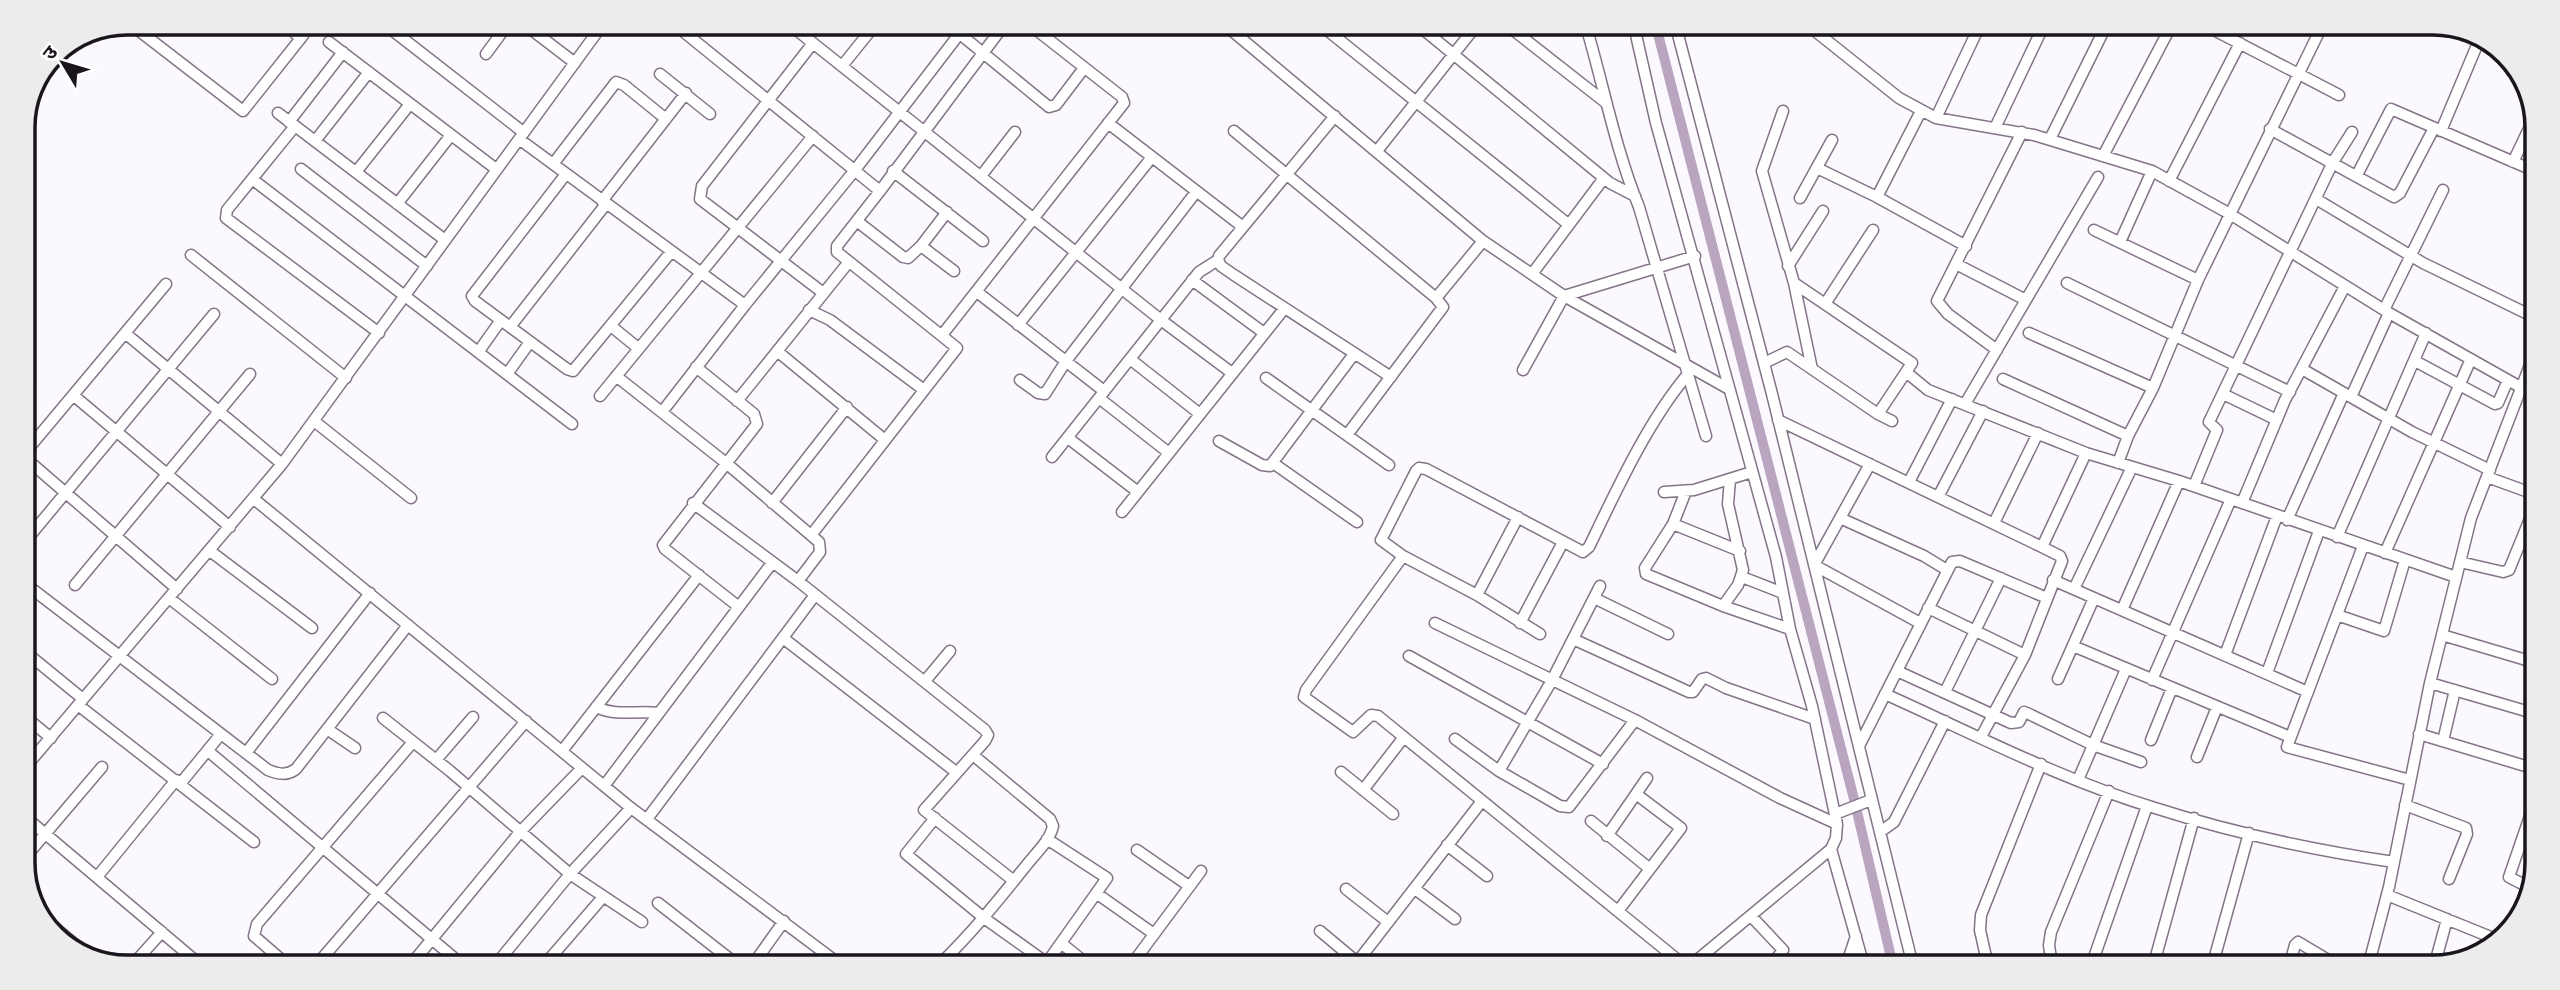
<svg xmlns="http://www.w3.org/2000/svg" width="2560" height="990" font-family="'Space Grotesk','Noto Sans Devanagari',sans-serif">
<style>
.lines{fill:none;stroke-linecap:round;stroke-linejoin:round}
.canal{stroke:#b9a5c0;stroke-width:10}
.minor-casing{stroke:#837488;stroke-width:13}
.minor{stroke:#fff;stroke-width:10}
.rim{fill:none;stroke:#1b151d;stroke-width:3.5}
</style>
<rect width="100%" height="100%" fill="#fcf9fe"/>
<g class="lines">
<path class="canal" d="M1656 26 1855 803 1893 966"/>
<g class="minor-casing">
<path id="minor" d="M129 23 243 111 301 38
M282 23 301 38 312 23
M383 23 523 132
M524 24 575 63
M674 24 880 191 837 246V252L957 348 812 534
M789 24 1161 320 1232 373
M949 25 1049 107 1056 105 1084 68
M1225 25 1483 241 1564 296 1729 389
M1322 26 1568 224
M1419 26 1610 183 1635 196
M1508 26 1605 102
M1586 26C1604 87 1615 148 1639 207L1706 436
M1634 26 1656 123 1776 557 1790 629 1812 706 1837 824 1836 838 1831 849 1691 965
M1676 27 1772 394 1913 966
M1810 27 1899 98 1936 118 2034 135 2152 171 2230 214 2389 313 2522 388
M2210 28 2339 95
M329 42 496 169
M813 43 702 186 700 199 822 292
M486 54 508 24
M842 66 875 25
M660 74 710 114
M1783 111 1762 171 1794 283 1812 369
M278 113 445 240
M1335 116 1219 256 1218 260 1221 266 1234 275 1391 377
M1936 118 1979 27
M289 122 343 52
M1108 123 1243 227
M295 126 227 210 226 218 379 333
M1995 128 2043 27
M2270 129 2394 197 2400 193 2434 128
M1234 131 1436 298 1443 307 1347 435
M2441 131 2480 38
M519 139 745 305 662 412
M2050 139 2105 28
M315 141 369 72
M1377 151 1476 26
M2103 156 2170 28
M2513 162 2535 116
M553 164 616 82 624 85 666 119
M1817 168 1877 197 1966 246
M301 169 427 266
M893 171 983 241
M356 172 410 104
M566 174 472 296 475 301 567 369 573 371 671 252
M2357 175 2391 109 2537 172
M981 176 1015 132
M252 179 572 424
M2169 181 2240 43
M880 191 1004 25
M1877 197 1921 111
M1800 198 1832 140
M2316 199 2423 263 2536 318
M602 201 686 93
M397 204 451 135
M858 222 903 257 908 258 921 246 947 212
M2094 230 2198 280
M2120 242 2152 171
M921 246 954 271
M191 255 346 378
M1956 264 2026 300
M1788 266 1823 211
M1532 274 1604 178
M1192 280 1264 333
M1794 283 1912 363 1878 414
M2067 283 2290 392
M977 292 1104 391
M1436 298 1483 241
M1825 304 1873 230
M745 305 855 170 960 33
M809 310 830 320 924 390
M2384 310 2443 190
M1018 325 1152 157
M611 326 638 348
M510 327 606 204
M125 333 282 464
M2029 333 2153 388
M942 335 1124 103 1122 97 1030 25
M1997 350 1948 314 1937 301 2022 132
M479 351 501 320
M777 351 885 440
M1130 359 1200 414
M2415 361 2495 404 2498 403 2508 380
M1764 363 1787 352 1878 414 1892 421
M696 367 754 414 757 424 663 545 665 549 739 607
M2302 369 2412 432 2490 470
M1523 370 1564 296 1695 256
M1906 372 1928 390 2086 453 2179 481 2456 577
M507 374 530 342
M616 376 726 463 819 542 820 552 798 581
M1266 378 1389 465
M2003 379 2128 436
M1020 380 1038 393 1045 394 1066 361 1196 192
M2223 394 2277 420
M73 395 230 527
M600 396 813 136
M2351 397 2389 313
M1099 398 1169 453
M737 401 848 263
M1965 404 2098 177
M1778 420 2042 547 2086 453
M314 421 411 498
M1068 438 1138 492
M1219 441 1262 465 1270 466 1354 354
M23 455 166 284
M23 456 177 589
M1052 457 1199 272 1218 260
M1273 463 1357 522
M2118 463 2128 436 2153 388 2198 280 2321 28
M1870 464 1814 565 1920 623
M2487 477 2534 494
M1909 482 1952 399
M2194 486 2217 430 2209 422 2333 162 2352 132
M1686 491 1673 524 1645 568 1646 574 1723 606 1790 629
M1664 492 1694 490 1752 472
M1938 497 1983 411
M254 499 631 808 838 963
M693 503 798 581 985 730 988 735 985 741 924 810 1014 881
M772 503 847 407
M2242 503 2285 400 2345 286
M1122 512 1284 309
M1840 518 1924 556 1947 570
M2287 520 2344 393
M1994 523 2038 433
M1673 524 1740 551
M2337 537 2426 333
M23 544 214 314
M2363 546 2287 747 2410 780
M210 551 312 628
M2385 553 2471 359
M1403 556 1306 690 1304 697 1353 732 1371 715 1378 716 1684 965
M2460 562 2503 572 2509 570 2534 509
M1742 577 1783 593
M2053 580 2308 692
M23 582 268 770C278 774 287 776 296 769L408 625
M75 585 250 374
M2074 589 2132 467
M1477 595 1518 517
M169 598 272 679
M1594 598 1668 634
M1723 606 1738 585 1743 570 1728 504 1730 479
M1928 608 2025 655
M2122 610 2179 481
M2337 615 2384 631 2405 560
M1435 623 1635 720 1780 798 1837 824
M1520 623 1563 542
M1540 634 1477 595 1403 556 1381 540 1416 471 1419 468 1426 469 1583 552 1589 547C1616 491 1648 421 1688 374
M2442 635 2533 662
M783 638 956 772
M1573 639 1689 692H1693L1702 679 1706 678 1726 688 1815 719
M2073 646 2290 737
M23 650 83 699
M2225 655 2277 516
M1409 656 1603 764
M1897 671 2011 723 2019 722 2024 712 2029 714 2093 745 2141 762
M2267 673 2319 531
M2058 679 2094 598
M2152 680 2231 499
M925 681 950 651
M2430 683 2533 713
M1945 692 2001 578
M1885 694C1974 734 2062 780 2155 808 2233 833 2313 850 2394 862
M78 705 254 842
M596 707C618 717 636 710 659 713
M23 715 51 738
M383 718 450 771 570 874 642 922
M327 729 355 748
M2419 734 2532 768
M1981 737 2025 655 2062 561 2060 556 2042 547
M1455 739 1499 771 1560 806 1569 807 1635 720
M2151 740 2172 688
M2443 741 2455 690
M1859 746 1952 562 1960 561 2047 598
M208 751 459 962
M562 751 699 575
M246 753 370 593
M2197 757 2217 707
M436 760 473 717
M23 770 282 464 603 24
M1499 771 1551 682 1600 586
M1341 772 1393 814
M2078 780 2126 669
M180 784 221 734
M604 786 772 563
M1363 790 1404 737
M2405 805 2466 828 2467 834 2449 879
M1835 814 1871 800
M23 815 197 962
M935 818 906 854 984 918 1047 963
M647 819 815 595
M1591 821 1650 869
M1880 832 1894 822 1945 721
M1607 836 1647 778
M1447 845 1487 876
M1831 849 1864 966
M1137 850 1189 886
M23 860 102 767
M97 877 176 780
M1346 889 1388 922
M1415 889 1455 919
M2532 889 2509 877 2532 810
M1096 893 1154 934
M2387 895 2498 940
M658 903 735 963
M1618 911 1681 828 1636 794
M40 915 96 962
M1751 916 1783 950 1771 966
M1320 931 1357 962
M1061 943 1087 964
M135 962 162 932
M284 962 254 936 257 924 413 742
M319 962 526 721
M413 962 520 832 582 768
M497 963 570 874 631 808
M546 963 603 897
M754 963 784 921
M940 964C973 932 1001 897 1029 862 1038 851 1050 840 1053 826L1050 819 973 755
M1046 964 1107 878 1047 839
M1132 964 1201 871
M1355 965 1482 801
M1846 966 1856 936
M1988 966 1980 930 1981 915 2041 764
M2052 966 2049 945 2051 932 2109 791
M2091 966 2147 806
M2153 967 2194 818
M2212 967 2249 833
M2289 967 2295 945 2298 942 2340 967
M2368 967 2389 887 2430 683 2471 518 2535 352
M2434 967 2447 919"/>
</g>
<use href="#minor" class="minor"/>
</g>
<path d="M0 0H2560V990H0ZM127 35H2433A92 92 0 0 1 2525 127V863A92 92 0 0 1 2433 955H127A92 92 0 0 1 35 863V127A92 92 0 0 1 127 35Z" fill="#edeced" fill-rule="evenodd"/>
<path class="rim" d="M127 35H2433A92 92 0 0 1 2525 127V863A92 92 0 0 1 2433 955H127A92 92 0 0 1 35 863V127A92 92 0 0 1 127 35Z"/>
<g transform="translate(63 63) rotate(308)" stroke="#ffffff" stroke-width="5" paint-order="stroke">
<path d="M0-5L12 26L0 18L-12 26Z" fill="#1b151d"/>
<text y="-10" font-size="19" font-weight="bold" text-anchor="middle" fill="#1b151d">उ</text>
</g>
</svg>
